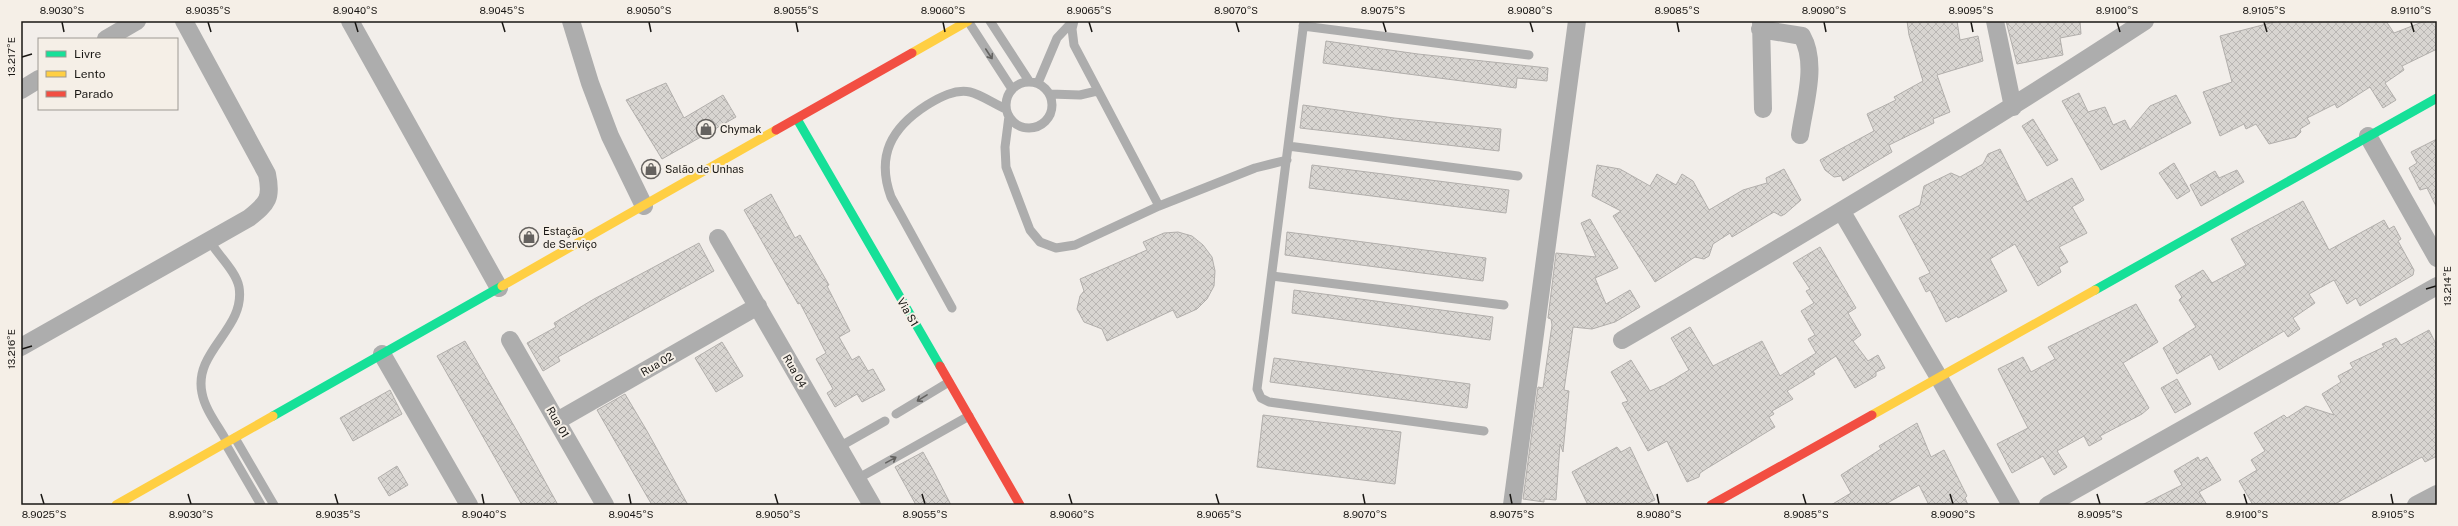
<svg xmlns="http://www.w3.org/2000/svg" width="2458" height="526" font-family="'Public Sans',sans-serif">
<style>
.building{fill:url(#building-cross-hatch);stroke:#b2afac}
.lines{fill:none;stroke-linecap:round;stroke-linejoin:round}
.lane{stroke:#adadad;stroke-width:9}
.street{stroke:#adadad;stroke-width:18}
.fast{stroke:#16e098;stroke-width:9}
.slow{stroke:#ffcf43;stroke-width:9}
.jam{stroke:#f24e42;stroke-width:9}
.oneway{stroke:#636260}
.ticks{fill:none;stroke:#191714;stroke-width:1.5}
.labels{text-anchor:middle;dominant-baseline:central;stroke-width:4;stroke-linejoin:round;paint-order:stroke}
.poi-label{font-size:11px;fill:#191714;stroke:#f5efe7;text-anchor:start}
.street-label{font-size:11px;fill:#191714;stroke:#f5efe7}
.neatline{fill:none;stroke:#191714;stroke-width:1.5}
.ticks-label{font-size:10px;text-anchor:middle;fill:#191714}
</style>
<defs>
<pattern id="building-cross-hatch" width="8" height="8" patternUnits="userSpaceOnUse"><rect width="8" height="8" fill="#d8d5d1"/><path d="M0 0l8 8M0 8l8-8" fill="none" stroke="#b9b6b3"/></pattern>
</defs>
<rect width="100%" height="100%" fill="#f2eeea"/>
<path class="building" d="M1907 21H1957L1960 40 1978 36 1983 61 1937 75 1950 112 1933 119 1934 123 1889 145 1892 152 1843 181 1841 176 1834 177 1825 170 1820 160 1874 131 1867 114 1896 100 1894 97 1923 81 1909 35Z
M2006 21H2080L2081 34 2060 38 2063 55 2017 64Z
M2278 21H2386L2394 33 2425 21H2437V49L2402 66 2404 70 2385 83 2396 100 2383 108 2370 87 2337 108 2335 104 2307 118 2310 123 2300 129 2301 132 2296 137 2269 144 2256 124 2246 129 2244 124 2220 136 2203 92 2232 82 2220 36Z
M1326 41 1418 54 1548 68 1547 81 1517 78 1516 88 1323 63Z
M666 83 684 118 723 95 736 117 662 159 626 100Z
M2079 93 2088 112 2105 107 2113 125 2125 120 2130 130 2150 106 2176 95 2191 123 2101 170 2062 101Z
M1303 105 1394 118 1501 129 1499 151 1300 128Z
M2033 119 2058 160 2047 166 2022 126Z
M2437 139V208L2427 188 2420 190 2409 168 2417 163 2411 152Z
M2000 149 2027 202 2072 178 2084 200 2072 207 2087 233 2059 247 2068 262 2059 267 2061 272 2038 286 2015 244 1990 259 2007 291 1958 318 1957 316 1946 322 1930 290 1926 292 1919 278 1930 273 1899 216 1920 205 1924 186 1951 173 1960 177 1983 164 1988 154Z
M2174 163 2190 191 2177 199 2159 173Z
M1312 165 1509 190 1506 213 1309 188Z
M1597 165 1620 169 1650 186 1657 174 1676 185 1682 174 1693 181 1709 210 1743 190 1767 183 1766 178 1784 169 1801 200 1785 214 1781 216 1774 212 1732 237 1730 233 1713 244 1709 256 1704 259 1695 257 1655 282 1613 216 1621 211 1592 196Z
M2237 170 2244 182 2201 206 2190 185 2215 171 2219 178Z
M771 194 795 238 800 235 829 285 827 286 850 331 839 337 852 360 859 356 868 371 873 369 885 390 862 402 857 394 835 407 827 393 833 389 816 359 826 353 800 303 798 304 744 210Z
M2303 201 2329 250 2384 220 2389 229 2394 226 2401 239 2398 241 2414 270 2413 275 2360 306 2356 298 2347 304 2334 280 2309 294 2315 303 2293 318 2300 329 2288 337 2284 331 2219 370 2211 354 2177 374 2163 348 2196 327 2179 300 2182 297 2175 286 2203 270 2212 283 2246 265 2231 239Z
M1590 219 1618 268 1595 278 1606 304 1630 290 1640 307 1615 322 1592 329 1573 327 1564 390 1569 391 1563 452 1560 444 1556 500 1544 499V502L1523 499 1538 387 1543 388 1552 325 1551 319 1548 318 1556 253 1596 257 1581 223Z
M1178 232 1192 236 1203 245 1212 257 1215 271 1214 286 1207 299 1197 309 1177 318 1173 310 1107 341 1102 329 1084 322 1077 309 1080 296 1084 291 1080 279 1147 250 1143 242 1164 233Z
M1287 232 1486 258 1483 281 1285 255Z
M699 243 714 271 558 357 560 361 543 371 527 343 556 327 554 323 594 299Z
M1820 247 1856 308 1848 313 1861 335 1853 341 1868 361 1878 355 1885 368 1876 372V376L1855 388 1836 356 1813 371 1815 374 1787 391 1793 399 1772 411 1774 414 1769 417 1775 427 1706 469 1700 473 1699 477 1687 482 1667 441 1648 451 1622 403 1628 401 1611 372 1631 360 1650 391 1664 385 1689 370 1671 338 1690 327 1713 366 1762 341 1780 376 1816 353 1808 339 1815 335 1801 311 1814 303 1806 291 1810 289 1793 263Z
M1294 290 1493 317 1490 340 1292 313Z
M2136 304 2158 342 2123 363 2149 408 2142 414 2100 436 2102 439 2089 446 2084 436 2057 451 2067 467 2054 475 2043 456 2012 473 1997 444 2028 428 1998 369 2023 357 2031 372 2055 359 2048 347Z
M2429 330 2437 346V456L2425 462 2422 457 2333 505H2253L2239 481 2257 470 2251 460 2265 451 2254 433 2284 415 2287 418 2306 406 2334 415 2322 394 2341 382 2338 376 2353 368 2350 363 2384 347 2382 344 2396 338 2401 345Z
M465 341 521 438 558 505H522L470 414 437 356Z
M722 342 743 376 716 392 695 358Z
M1274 358 1470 384 1467 408 1270 382Z
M2177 379 2191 404 2175 413 2161 388Z
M390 390 402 414 353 441 340 418Z
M625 394 647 431 688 505H652L616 443 597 410Z
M1263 415 1401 432 1395 484 1257 467Z
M1917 423 1931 457 1944 450 1967 496 1965 498 1968 505H1929L1919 485 1884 505H1831L1851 493 1841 475 1881 449 1879 446Z
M1617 447 1621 452 1630 447 1655 500 1644 505H1588L1572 472Z
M923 452 933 470 951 505H916L905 485 895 467Z
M2198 457 2200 461 2207 457 2221 480 2199 492 2207 505H2142L2182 485 2174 471Z
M397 466 408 485 389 496 378 478Z"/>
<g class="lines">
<path class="lane" d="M968 21 1012 89
M990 21 1029 81
M1074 21 1072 29 1074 45 1159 206
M1304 21 1257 389 1261 398 1269 402 1484 431
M1303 26 1529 55
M1006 105a23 23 0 1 1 46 0a23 23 0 1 1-46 0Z
M1038 83 1057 38 1073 21
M1050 94 1080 95 1097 91
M1009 116 1005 147 1006 167 1030 230 1040 242 1056 248 1075 245 1159 206 1255 168 1287 160
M1288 146 1518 176
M209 240C217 254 236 271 239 287 246 329 193 351 202 393 205 410 219 427 227 442
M1272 276 1504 305
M952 308 891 197C876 156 891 128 927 105 940 97 955 89 970 92 980 94 996 105 1006 109
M896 414 949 382
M235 438 274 505
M225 443 261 505
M839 447 885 421
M857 479 969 416"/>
<path class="street" d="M350 21 499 288
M571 21 590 83 610 136 644 206
M1761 21 1763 109
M1995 21 2013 107
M1760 29 1802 36C1818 64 1804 105 1800 135
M106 39 137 21
M21 90 39 79
M2368 136 2437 258
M1842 212 1938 376 2011 505
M718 238 872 505
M510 340 605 505
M1622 340C1799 237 1974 133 2145 21
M21 347 249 218C268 203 272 198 267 174L184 21
M382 354 469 505
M557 421 758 306
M1512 505 1577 21
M2048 505 2437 286
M2416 505 2437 494"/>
<path class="fast" d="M797 119 940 366
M2095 290 2437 98
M273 416 502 286"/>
<path class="slow" d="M912 53 968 21
M502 286 776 130
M1872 415 2095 290
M116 505 273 416"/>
<path class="jam" d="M776 130 912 53
M940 366 1020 505
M1711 505 1872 415"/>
</g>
<defs><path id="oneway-shaft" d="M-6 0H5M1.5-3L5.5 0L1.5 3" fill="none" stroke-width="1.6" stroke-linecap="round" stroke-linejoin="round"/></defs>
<g class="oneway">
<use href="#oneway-shaft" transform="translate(989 54) rotate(57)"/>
<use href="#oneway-shaft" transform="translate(922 398) rotate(148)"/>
<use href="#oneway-shaft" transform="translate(891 460) rotate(-29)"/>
</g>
<path class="ticks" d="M62 22 64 32M208 22 211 32M355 22 358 32M502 22 505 32M649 22 651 32M796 22 798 32M943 22 945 32M1089 22 1092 32M1236 22 1239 32M1383 22 1386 32M1530 22 1533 32M1677 22 1679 32M1824 22 1826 32M1971 22 1973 32M2117 22 2120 32M2264 22 2267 32M2411 22 2414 32M22 57 32 54M2426 289 2436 286M22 349 32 346M41 494 44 504M188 494 191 504M335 494 338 504M482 494 484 504M629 494 631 504M775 494 778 504M922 494 925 504M1069 494 1072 504M1216 494 1219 504M1363 494 1365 504M1510 494 1512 504M1657 494 1659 504M1803 494 1806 504M1950 494 1953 504M2097 494 2100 504M2244 494 2247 504M2391 494 2393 504"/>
<defs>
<g id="shop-ring" transform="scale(1)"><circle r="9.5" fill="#f5efe7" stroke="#65625f" stroke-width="1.5"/><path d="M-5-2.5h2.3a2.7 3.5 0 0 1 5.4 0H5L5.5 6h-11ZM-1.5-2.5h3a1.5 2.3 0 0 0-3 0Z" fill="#65625f"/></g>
</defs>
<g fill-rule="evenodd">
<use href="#shop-ring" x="706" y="129"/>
<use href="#shop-ring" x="651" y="169"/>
<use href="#shop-ring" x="529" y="237"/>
</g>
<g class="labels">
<g class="poi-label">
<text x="720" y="129">Chymak</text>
<text x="665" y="169">Salão de Unhas</text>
<text x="543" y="231">Estação<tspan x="543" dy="13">de Serviço</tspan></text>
</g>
<g class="street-label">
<text transform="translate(908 312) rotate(60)">Via S1</text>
<text transform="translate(657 364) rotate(-30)">Rua 02</text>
<text transform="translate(795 371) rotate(60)">Rua 04</text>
<text transform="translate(558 422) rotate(60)">Rua 01</text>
</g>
</g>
<rect width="2458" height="526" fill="none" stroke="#f5efe7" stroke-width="44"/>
<rect x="38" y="38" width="140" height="72" fill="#f5efe7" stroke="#9d9993"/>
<rect x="46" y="51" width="20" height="6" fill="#16e098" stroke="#9d9993"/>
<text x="74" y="58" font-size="12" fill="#191714">Livre</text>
<rect x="46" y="71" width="20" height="6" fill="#ffcf43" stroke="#9d9993"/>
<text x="74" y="78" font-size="12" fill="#191714">Lento</text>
<rect x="46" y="91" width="20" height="6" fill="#f24e42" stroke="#9d9993"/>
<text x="74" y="98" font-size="12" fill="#191714">Parado</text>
<rect x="22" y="22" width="2414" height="482" class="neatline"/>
<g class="ticks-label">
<text x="62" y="14">8.9030°S</text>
<text x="208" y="14">8.9035°S</text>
<text x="355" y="14">8.9040°S</text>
<text x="502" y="14">8.9045°S</text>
<text x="649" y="14">8.9050°S</text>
<text x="796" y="14">8.9055°S</text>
<text x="943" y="14">8.9060°S</text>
<text x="1089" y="14">8.9065°S</text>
<text x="1236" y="14">8.9070°S</text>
<text x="1383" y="14">8.9075°S</text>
<text x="1530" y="14">8.9080°S</text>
<text x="1677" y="14">8.9085°S</text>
<text x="1824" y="14">8.9090°S</text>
<text x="1971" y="14">8.9095°S</text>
<text x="2117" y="14">8.9100°S</text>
<text x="2264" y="14">8.9105°S</text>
<text x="2411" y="14">8.9110°S</text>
<text transform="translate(11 57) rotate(-90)" y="4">13.217°E</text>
<text transform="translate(2447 286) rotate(-90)" y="4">13.214°E</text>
<text transform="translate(11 349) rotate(-90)" y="4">13.216°E</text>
<text x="44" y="518">8.9025°S</text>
<text x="191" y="518">8.9030°S</text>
<text x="338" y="518">8.9035°S</text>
<text x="484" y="518">8.9040°S</text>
<text x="631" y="518">8.9045°S</text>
<text x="778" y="518">8.9050°S</text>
<text x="925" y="518">8.9055°S</text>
<text x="1072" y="518">8.9060°S</text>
<text x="1219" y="518">8.9065°S</text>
<text x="1365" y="518">8.9070°S</text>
<text x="1512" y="518">8.9075°S</text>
<text x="1659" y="518">8.9080°S</text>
<text x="1806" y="518">8.9085°S</text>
<text x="1953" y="518">8.9090°S</text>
<text x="2100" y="518">8.9095°S</text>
<text x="2247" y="518">8.9100°S</text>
<text x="2393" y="518">8.9105°S</text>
</g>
</svg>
